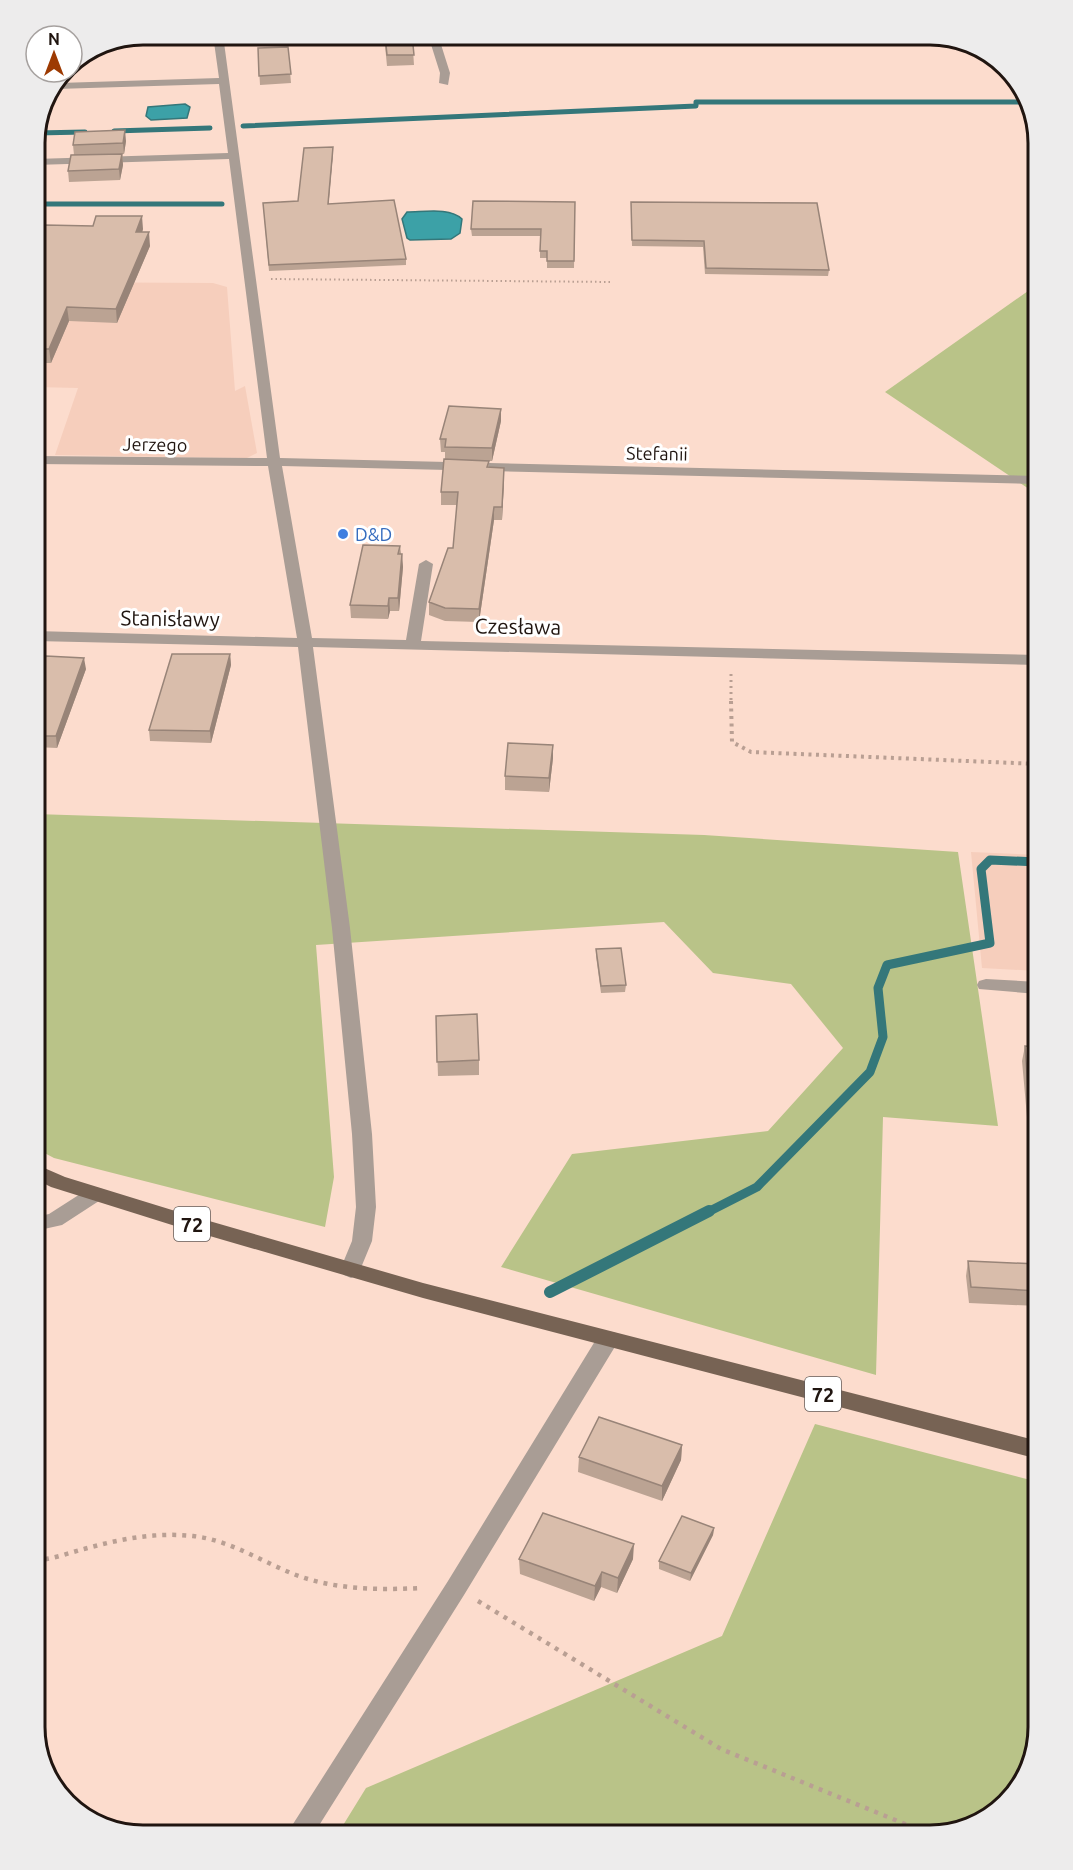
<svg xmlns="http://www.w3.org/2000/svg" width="1073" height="1870" font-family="Ubuntu,sans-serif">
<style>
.built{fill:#f6cebc}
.green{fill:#b9c388}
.water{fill:#3ca1a7;stroke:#34777a;stroke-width:1.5}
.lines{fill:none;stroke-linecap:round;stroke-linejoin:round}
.stream-far2{stroke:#34777a;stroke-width:5}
.stream-far1{stroke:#34777a;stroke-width:9}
.stream{stroke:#34777a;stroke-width:12}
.path-far3{stroke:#b99f93;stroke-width:2;stroke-dasharray:1.5 3;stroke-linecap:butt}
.path-far2{stroke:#b99f93;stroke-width:3;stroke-dasharray:2 4;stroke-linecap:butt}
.path-far1{stroke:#b99f93;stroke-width:4;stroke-dasharray:3 4.5;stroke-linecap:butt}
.path{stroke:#b99f93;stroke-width:4.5;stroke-dasharray:4 6;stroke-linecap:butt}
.minor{fill:#a99d95;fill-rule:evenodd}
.major{fill:#776354;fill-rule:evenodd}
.wall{fill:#bba393}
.shaded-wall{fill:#988478}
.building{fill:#d9bdab;stroke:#988478;stroke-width:1.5}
.shop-dot{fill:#3f7fe0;stroke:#fff;stroke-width:2}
.labels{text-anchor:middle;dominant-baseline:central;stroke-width:6;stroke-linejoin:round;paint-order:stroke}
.far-street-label{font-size:18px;fill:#201510;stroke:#fff}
.far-shop-label{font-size:18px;fill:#366cbe;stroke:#fff;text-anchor:start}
.shield{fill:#fff;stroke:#635b58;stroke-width:1.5}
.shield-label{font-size:20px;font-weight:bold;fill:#201510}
.street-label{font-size:21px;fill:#201510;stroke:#fff}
.rim{fill:none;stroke:#201510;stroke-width:3}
</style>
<rect width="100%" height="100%" fill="#fcdccd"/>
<path class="built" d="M35 282 213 283 227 287 235 391 245 386 257 453 247 458 55 455 78 388 35 387Z
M971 852 1038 855V971L982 968Z"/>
<path class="green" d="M1038 284V495L885 392Z
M35 814 704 835 958 852 998 1126 883 1117 876 1375 501 1267 572 1154 768 1131 843 1048 791 984 713 973 664 922 316 945 334 1177 325 1227 54 1158 35 1148Z
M815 1424 1038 1482V1727L1020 1787 978 1824 930 1835H337L366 1788 722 1636Z"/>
<path class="water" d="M185 104 190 107 187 118 151 120 146 116 148 107Z
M407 212C424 212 450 207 462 219L460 233 451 239 410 240 407 238 402 219Z"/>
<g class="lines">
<path class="stream-far2" d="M243 126 696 106V102H1029
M114 131 210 128
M36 133 85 132
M35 204H222"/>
<path class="stream-far1" d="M706 1213 757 1187 870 1072 883 1037 878 988 887 965 990 943 981 869 990 860 1038 862"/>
<path class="stream" d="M550 1292 709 1211"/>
<path class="path-far3" d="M271 279 612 282"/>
<path class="path-far2" d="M731 674V703"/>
<path class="path-far1" d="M731 701 732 742 751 752 1038 764"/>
<path class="path" d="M35 1560C51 1560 68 1553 84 1549 120 1539 156 1532 193 1536 230 1540 262 1562 296 1575 336 1590 380 1590 423 1588
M478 1601 721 1749 932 1835"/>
<path class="minor" d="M213 35H223L280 458 1038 476V484L282 466 312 638 406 640 419 564 426 560 433 564 421 641 1038 655V665L313 647 350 928 372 1134 376 1207 372 1241 358 1275 351 1278 344 1275 340 1270 352 1241 356 1207 352 1134 332 928 298 647 35 641V631L297 638 268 466 35 464V456L267 458 229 159 35 165V159L228 153 219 84 56 89 59 83 219 78Z
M428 35H438L450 73 448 85 439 83 440 73Z
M986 979 1038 982V994L979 989 977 985 979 981Z
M95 1187 102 1189 105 1194 102 1199 62 1225 35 1231V1217L49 1214 88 1189Z
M608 1331 616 1333 619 1339 616 1345 464 1595 313 1835H286L448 1581 600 1333Z"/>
<path class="major" d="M35 1164 65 1177 185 1214 423 1283 1038 1441V1459L423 1298 172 1225 51 1187 35 1179Z"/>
</g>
<path class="wall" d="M384 35H412L414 65 387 66Z
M288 47 291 83 260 85 258 48Z
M126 141 124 154H122L123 165 120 180 69 182 68 171 74 155 73 145Z
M333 147V153L328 204 406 259V265L269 271 263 203 298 201Z
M575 202 574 268H547V258H540V236H472L471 229Z
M631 202 829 270 828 276 705 274 703 247 632 246Z
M143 229 142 232 150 246 117 323 69 321 51 363H35V246Z
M501 421 492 461H489V467L504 480 502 520H494L479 622 445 621 429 615V602L453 548 457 505H441V492L445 459V452H441L440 439Z
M400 546 403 567 399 611H390L388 619 351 618 350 605Z
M230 654 231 665 211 743 150 741 149 730Z
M86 669 57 748 35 747V685Z
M553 745V758L549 792 505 790V776Z
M596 949 626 985 625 992 601 993 596 956Z
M436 1016 479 1060V1075L438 1076Z
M1025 1046 1038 1047V1118L1027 1117 1022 1061Z
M968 1261 1038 1264V1306L969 1303 966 1276Z
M682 1445 681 1460 662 1501 578 1472 579 1457Z
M714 1528 713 1535 690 1581 659 1569V1561Z
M519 1559H633L617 1593 601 1587 594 1601 520 1574Z"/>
<path class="shaded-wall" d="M125 130 126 141 124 154 123 143Z
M333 147V153L328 210V204Z
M122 154 123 165 120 180 119 169Z
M142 216 143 229 138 246 136 232Z
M149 232 150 246 117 323 116 309Z
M67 307 69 321 51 363 49 349Z
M501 409V421L492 461V448Z
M504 468V480L502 520V507Z
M494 507V520L479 622V609Z
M402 554 403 567 399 611 398 598Z
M389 598 390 611 388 619V606Z
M230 654 231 665 211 743 210 731Z
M84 658 86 669 57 748 56 736Z
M553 745V758L549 792V778Z
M682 1445 681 1460 662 1501V1486Z
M714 1528 713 1535 690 1581 691 1573Z
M634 1544 633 1559 617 1593 618 1578Z
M602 1572 601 1587 594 1601 595 1586Z"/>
<path class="building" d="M385 35H412L414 55H387Z
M288 47 291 74 259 76 258 48Z
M125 130 123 143 73 145 75 132Z
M333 147 328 204 394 200 406 259 269 265 263 203 298 201 304 148Z
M122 154 119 169 68 171 71 155Z
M473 201 575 202 574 261H547V251H540L541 229H471Z
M631 202 817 203 829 270 706 268 704 241 632 240Z
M96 216H142L136 232H149L116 309 67 307 49 349H35V246L45 225 93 226Z
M449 406 501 409 492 448 445 447 446 439H440Z
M444 459 489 461 487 467 504 468 502 507H494L479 609 445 608 429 602 448 548H453L458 492H441Z
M363 545 400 546 398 554H402L398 598H389L388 606 350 605Z
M172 654H230L210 731 149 730Z
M46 656 84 658 56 736H35V685Z
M508 743 553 745 549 778 505 776Z
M621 948 626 985 601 986 596 949Z
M477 1014 479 1060 437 1062 436 1016Z
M1025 1046 1038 1047V1103H1029Z
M968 1261 1038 1264V1291L971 1287Z
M599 1417 682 1445 662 1486 579 1457Z
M543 1513 634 1544 618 1578 602 1572 595 1586 519 1559Z
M682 1516 714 1528 691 1573 659 1561Z"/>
<circle class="shop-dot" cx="343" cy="534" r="6"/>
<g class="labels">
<g class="far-street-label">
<text transform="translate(155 444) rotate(1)">Jerzego</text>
<text transform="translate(657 453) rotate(1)">Stefanii</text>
</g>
<g class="far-shop-label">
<text x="355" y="534">D&amp;D</text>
</g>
<g class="shield">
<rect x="174" y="1207" width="36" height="34" rx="4.5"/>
<rect x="805" y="1377" width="36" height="34" rx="4.5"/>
</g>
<g class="shield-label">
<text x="192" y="1224">72</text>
<text x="823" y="1394">72</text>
</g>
<g class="street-label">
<text transform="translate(170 618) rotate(1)">Stanisławy</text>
<text transform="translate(518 626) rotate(1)">Czesława</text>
</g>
</g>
<path d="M0 0H1073V1870H0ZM143 45H930A98 98 0 0 1 1028 143V1727A98 98 0 0 1 930 1825H143A98 98 0 0 1 45 1727V143A98 98 0 0 1 143 45Z" fill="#edecec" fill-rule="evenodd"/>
<path class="rim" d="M143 45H930A98 98 0 0 1 1028 143V1727A98 98 0 0 1 930 1825H143A98 98 0 0 1 45 1727V143A98 98 0 0 1 143 45Z"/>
<g transform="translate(54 54)"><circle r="28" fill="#ffffff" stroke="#a6a19f" stroke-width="1.5"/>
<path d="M0-4.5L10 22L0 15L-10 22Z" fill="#9d3a02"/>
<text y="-9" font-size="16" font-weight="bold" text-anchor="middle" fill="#201510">N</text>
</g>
</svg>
